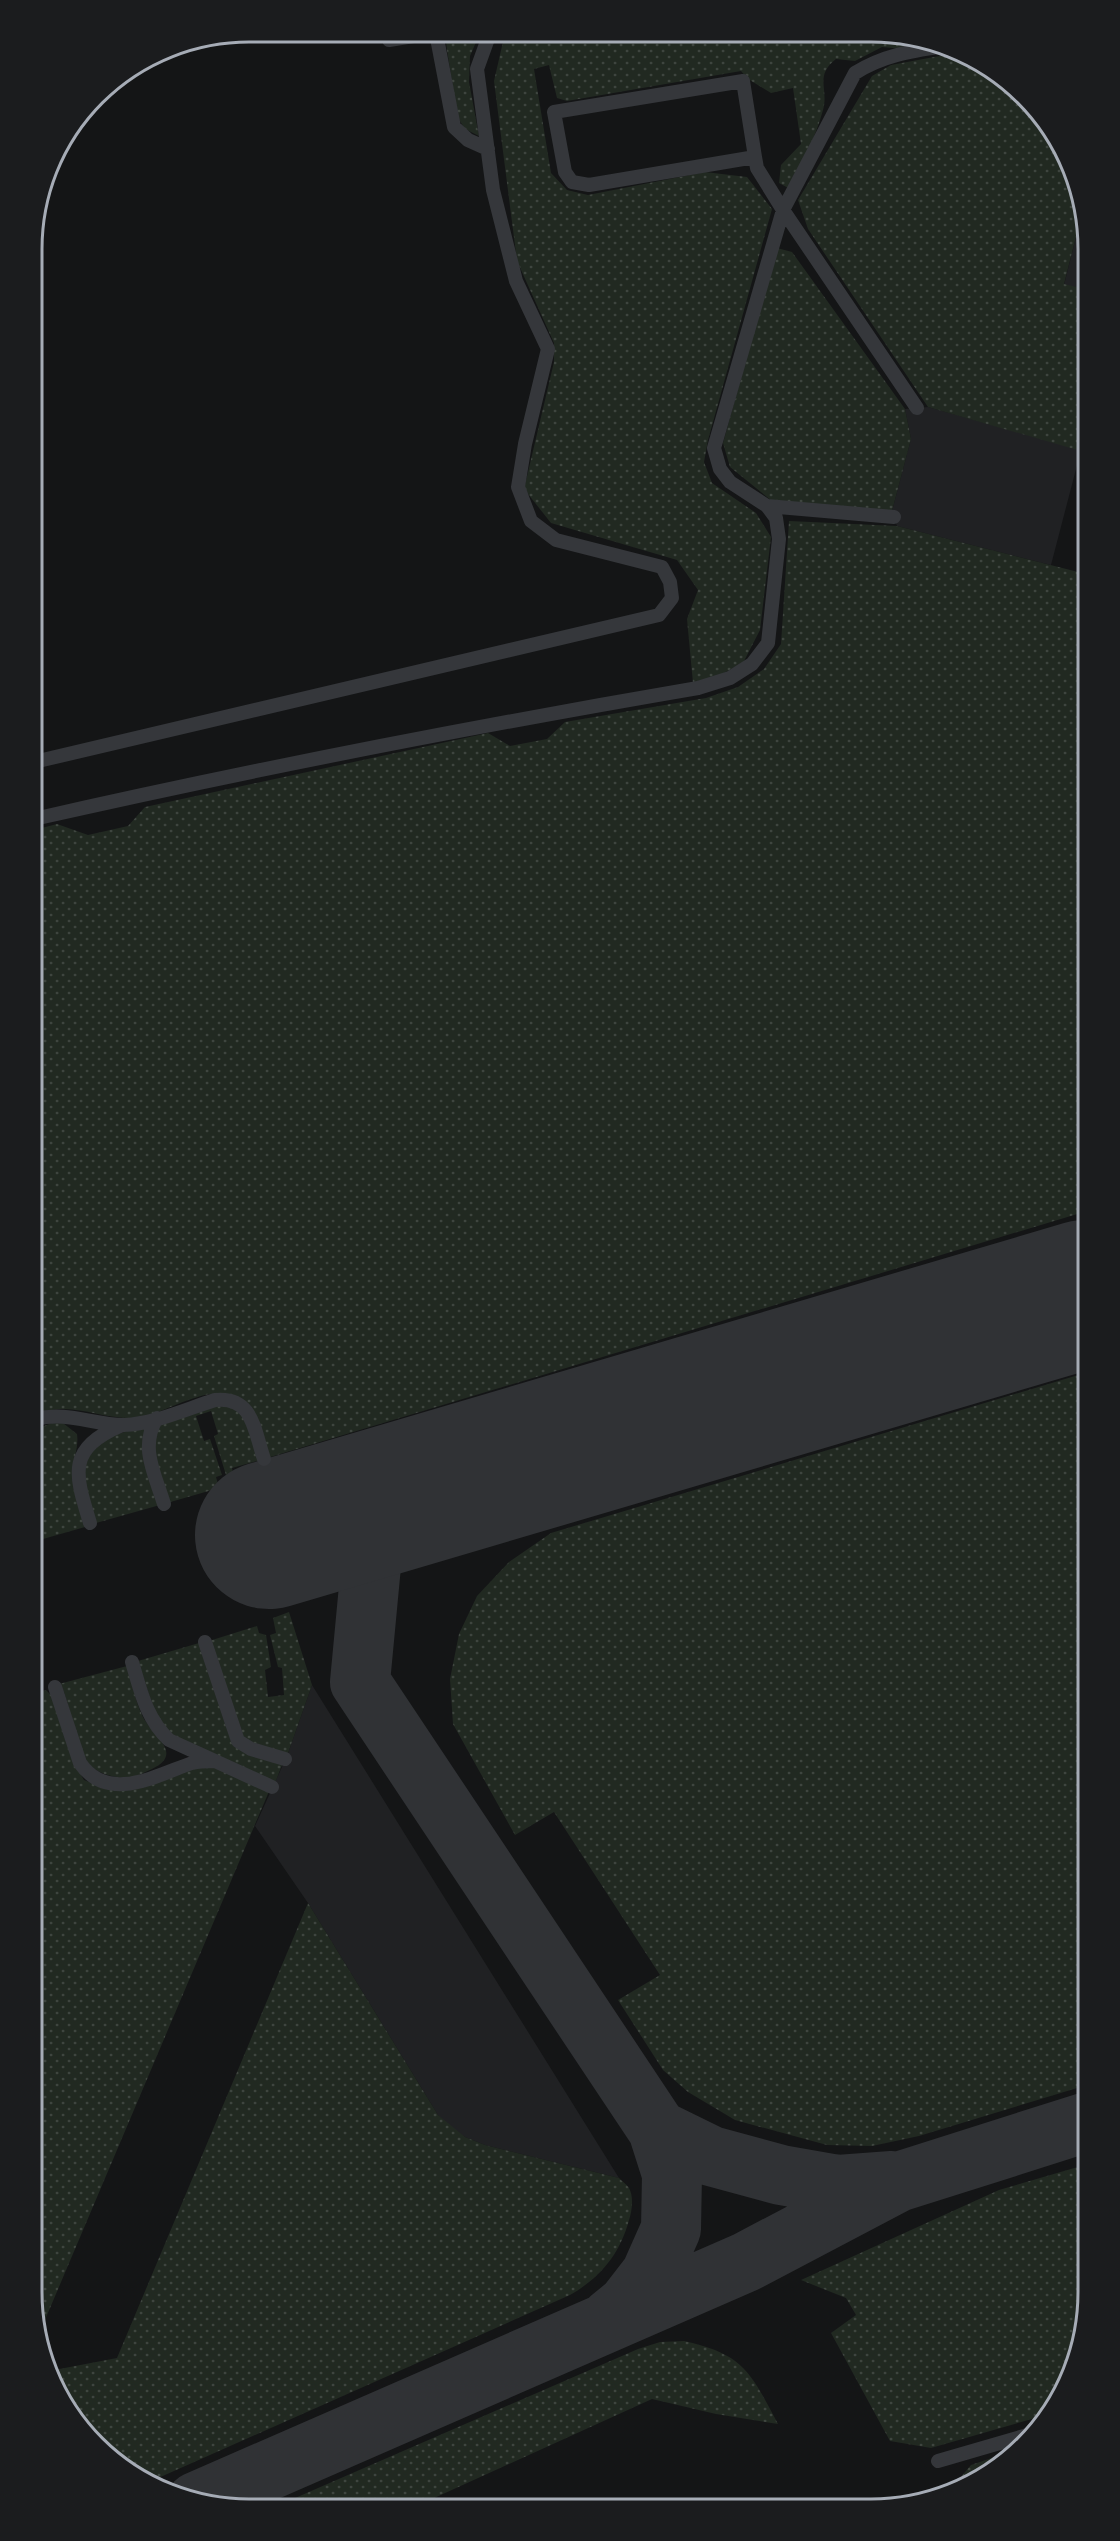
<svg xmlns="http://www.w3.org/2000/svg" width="1120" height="2541" font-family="Barlow,sans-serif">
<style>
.built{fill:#202123}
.grass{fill:url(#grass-dots)}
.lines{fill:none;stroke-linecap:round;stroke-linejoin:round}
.taxiway{stroke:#303235;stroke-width:60}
.runway{stroke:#303235;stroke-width:148}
.service{stroke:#35373b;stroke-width:14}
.rim{fill:none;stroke:#a6acb6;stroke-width:3}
</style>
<defs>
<pattern id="grass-dots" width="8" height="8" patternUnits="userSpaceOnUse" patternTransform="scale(1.5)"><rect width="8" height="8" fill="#212921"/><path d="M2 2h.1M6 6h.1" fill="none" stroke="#3e453f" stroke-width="1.8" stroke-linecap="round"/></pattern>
</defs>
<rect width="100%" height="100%" fill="#141516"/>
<path class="built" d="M1081 217V288L1064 285Z
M928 407 1081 450 1051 565 897 526 892 511 911 439 905 409Z
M312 1685 619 2178 485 2145 465 2137 450 2127 438 2115 308 1903 255 1826 287 1756Z
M999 2466 991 2473 957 2488 960 2478Z"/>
<path class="grass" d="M451 33H480L470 56 469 82 479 136 465 129 458 118 447 50 446 41Z
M505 33 913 36 938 44 904 49 882 47 855 61 836 59C814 76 829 89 823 110 816 137 801 164 790 189L779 183 781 165 801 144 793 88 771 93 748 79 741 71 567 101 557 98 549 65 534 69 551 173 567 190 588 195 705 172 747 177 772 209 708 440 704 462 712 483 756 513 771 537 760 630 743 663 720 675 693 683 687 619 698 590 677 560 551 523 524 489 554 362V343L517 261 494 81Z
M961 52 1015 86 1059 140 1081 193V217L1064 284 1081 288V451L928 407 808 229 798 200 872 76 891 65Z
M777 248 792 252 905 409 911 439 892 511 772 501 730 467 723 443Z
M789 521 897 526 1082 573 1084 1212 267 1458 253 1411C245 1406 235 1397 225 1395 202 1388 165 1413 141 1417 104 1423 75 1399 36 1414L34 830 57 824 88 835 128 826 145 807 488 733 510 746 547 739 565 722 706 698 738 687 764 669 781 644Z
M1085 1373 1087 2085 919 2136 872 2146 827 2145 735 2120 688 2092 663 2070 618 2000 660 1975 554 1812 515 1835 453 1724 450 1679 459 1634 477 1596 509 1562 551 1533Z
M218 1402C249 1407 252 1434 260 1460L232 1468 233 1473 226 1475 214 1436 218 1434 211 1411 196 1416 204 1441 210 1439 222 1475 216 1477 219 1488 167 1503 151 1444 163 1420Z
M52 1423H63L77 1434C79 1448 73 1458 73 1472 73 1491 80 1509 85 1527L36 1541V1429Z
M141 1427 145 1428 160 1505 96 1523 84 1487 86 1456 105 1438Z
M289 1612 312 1685 287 1756 241 1739 209 1641 257 1626 259 1633 266 1635 271 1667 265 1670 268 1697 284 1695 282 1668 278 1667 270 1635 276 1633 273 1618Z
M199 1643 235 1745 284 1760 275 1783 169 1734 156 1716 138 1661Z
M127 1666C132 1682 135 1700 142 1715 150 1734 186 1753 152 1769 143 1773 136 1778 126 1778 109 1777 96 1773 85 1760L64 1692 59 1684Z
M46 1690 53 1697 75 1765 84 1780 99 1786 209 1765 270 1789 39 2334 37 1692Z
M308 1903 438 2115 465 2137 485 2145 619 2178C622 2181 627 2185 629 2188 634 2197 632 2211 629 2220 620 2254 600 2278 570 2295L147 2483 105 2455 68 2412 49 2371 117 2358Z
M1088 2164V2306L1072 2375 1049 2414 931 2448 890 2441 831 2333 856 2315 846 2298 801 2280 999 2190Z
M684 2341C744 2354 751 2373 778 2424L716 2414 652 2399 421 2504 279 2505 638 2349 660 2342Z
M1018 2449 999 2466 960 2478 971 2465Z"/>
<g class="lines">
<path class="taxiway" d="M377 1502 360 1682 658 2130 672 2174 671 2229 651 2274 627 2305 610 2319
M658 2130 711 2156 781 2175 838 2185 892 2181
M196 2502 746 2262 898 2182 1087 2122"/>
<path class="runway" d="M269 1535 1085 1294"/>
<path class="service" d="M436 33 454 127 468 140 488 149
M389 40 432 33
M755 157 589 185 572 182 565 172 554 112 743 81 755 157 757 168 783 210 917 408
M767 506 894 517
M34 762 659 615 672 598 670 582 662 567 556 540 531 521 518 487 525 444 548 349 516 281 493 190 477 69 490 33
M34 819C254 769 476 726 698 688L730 678 752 664 768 643 779 539 776 518 767 506 730 482 720 469 714 448 783 210 855 73C883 55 912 51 945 46
M157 1418C139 1447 155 1474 164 1504
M36 1419C67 1411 93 1425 124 1425 154 1424 186 1409 215 1400 253 1396 254 1430 264 1459
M90 1523C75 1474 66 1449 122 1425
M205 1642 238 1741 251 1749 285 1759
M132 1662C141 1692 146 1718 169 1740L272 1787
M55 1687 80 1763C108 1804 157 1775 192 1763 199 1761 207 1761 215 1761
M938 2461 1034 2433"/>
</g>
<path d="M0 0H1120V2541H0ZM249 42H871A207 207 0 0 1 1078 249V2292A207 207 0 0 1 871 2499H249A207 207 0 0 1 42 2292V249A207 207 0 0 1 249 42Z" fill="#1b1c1e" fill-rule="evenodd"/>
<path class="rim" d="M249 42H871A207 207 0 0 1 1078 249V2292A207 207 0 0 1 871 2499H249A207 207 0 0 1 42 2292V249A207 207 0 0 1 249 42Z"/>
</svg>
